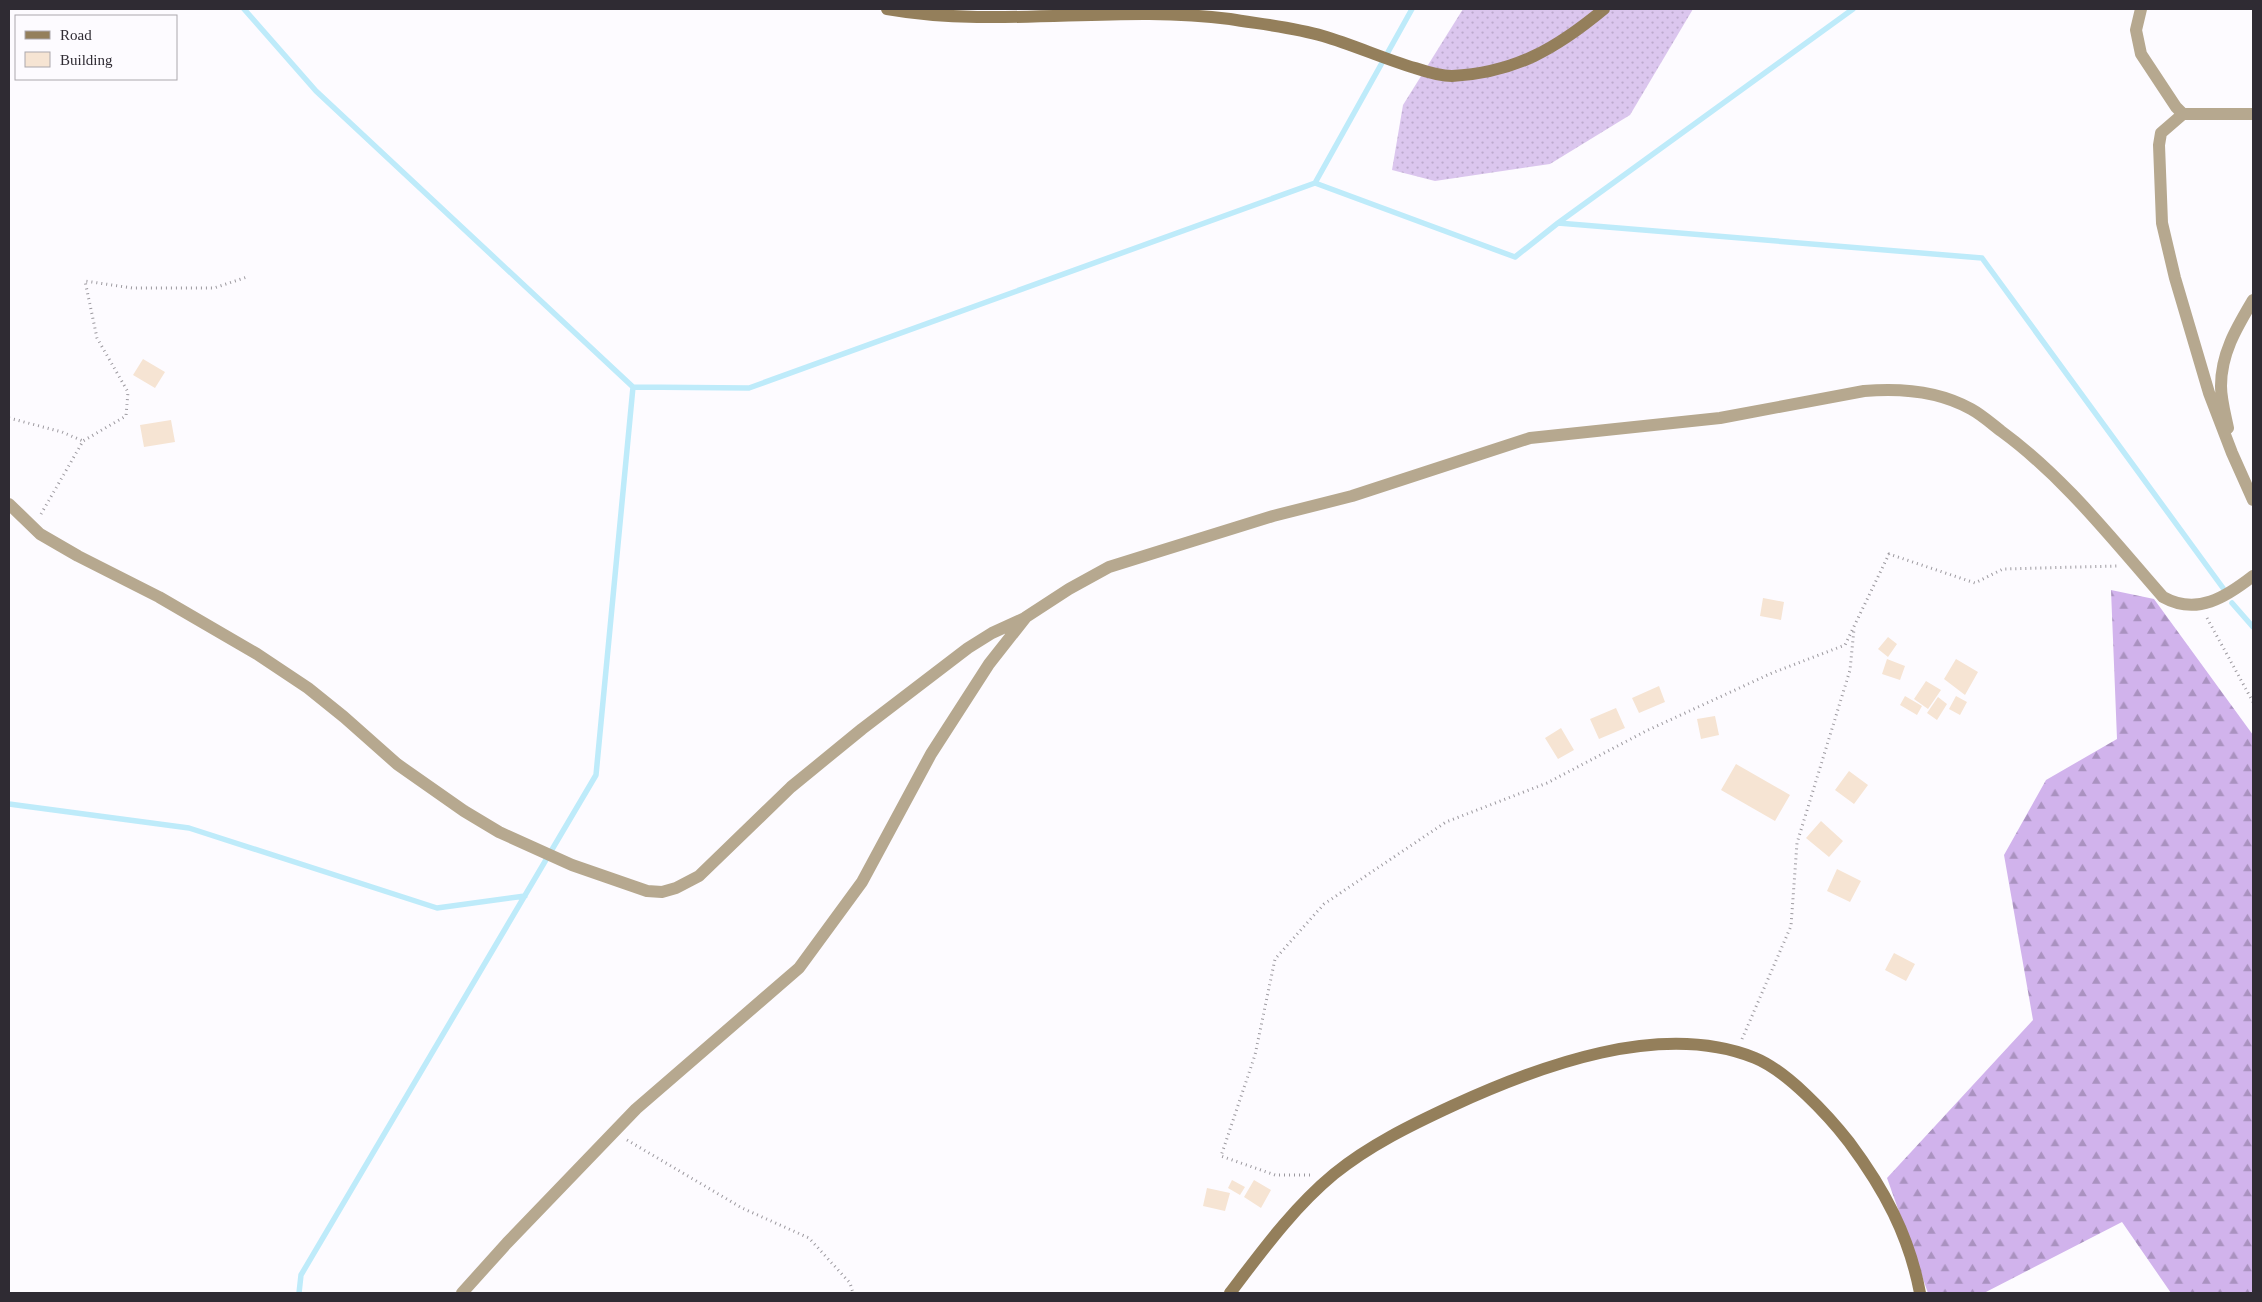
<svg xmlns="http://www.w3.org/2000/svg" width="2262" height="1302" font-family="Georgia,serif">
<style>
.grass{fill:url(#grass-dots)}
.forest{fill:url(#forest-firs)}
.lines{fill:none;stroke-linecap:round;stroke-linejoin:round}
.stream{stroke:#beebfa;stroke-width:5.5}
.building{fill:#f6e4d3}
.path{stroke:#9c999f;stroke-width:3;stroke-dasharray:1 4;stroke-linecap:butt}
.street{stroke:#b6a88f;stroke-width:12}
.secondary{stroke:#947f5b;stroke-width:12}
</style>
<defs>
<pattern id="grass-dots" width="8" height="8" patternUnits="userSpaceOnUse" patternTransform="scale(1.25)"><rect width="8" height="8" fill="#dbc6ee"/><path d="M2 2h.1M6 6h.1" fill="none" stroke="#bcaacd" stroke-width="1.8" stroke-linecap="round"/></pattern>
<pattern id="forest-firs" width="22" height="20" patternUnits="userSpaceOnUse" patternTransform="scale(1.25)"><rect width="22" height="20" fill="#d1b3ec"/><path d="M5 1l3.5 6h-7zM16 11l3.5 6h-7z" fill="#aa92c0"/></pattern>
</defs>
<rect width="100%" height="100%" fill="#fdfbff"/>
<path class="grass" d="M1463 9H1693L1630 115 1550 164 1435 181 1392 170 1403 105Z"/>
<path class="forest" d="M2111 590 2154 599 2253 735V1293H2171L2122 1222 1984 1293H1928L1887 1178 2033 1020 2004 855 2046 780 2117 739Z"/>
<g class="lines">
<path class="stream" d="M244 9 316 91 633 387 749 388 1315 183 1515 257 1558 223 1853 9
M1315 183 1412 9
M1558 223 1982 258 2223 588
M2232 603 2253 627
M9 804 189 828 437 908 525 896
M299 1293 301 1275 596 775 633 387"/>
</g>
<path class="building" d="M143 359 165 372 155 388 133 375Z
M171 420 175 442 144 447 140 425Z
M1763 598 1784 602 1781 620 1760 616Z
M1888 637 1897 644 1888 657 1878 649Z
M1887 659 1905 666 1900 680 1882 674Z
M1956 659 1978 672 1965 695 1944 679Z
M1926 681 1941 690 1928 709 1914 699Z
M1659 686 1665 702 1639 713 1632 698Z
M1905 696 1922 706 1917 715 1900 705Z
M1956 696 1967 702 1960 715 1949 709Z
M1938 697 1947 704 1937 720 1927 713Z
M1616 708 1625 728 1599 739 1590 719Z
M1715 716 1719 735 1701 739 1697 719Z
M1561 728 1574 750 1558 759 1545 738Z
M1736 764 1790 795 1775 821 1721 790Z
M1849 771 1868 785 1854 804 1835 790Z
M1821 821 1843 841 1829 857 1806 838Z
M1837 869 1861 881 1850 902 1827 891Z
M1894 953 1915 964 1906 981 1885 970Z
M1232 1180 1245 1187 1240 1195 1228 1188Z
M1254 1180 1271 1190 1261 1208 1244 1197Z
M1207 1188 1230 1193 1225 1211 1203 1206Z"/>
<g class="lines">
<path class="path" d="M9 418 62 432 83 441
M41 514 83 441 126 416 128 392 97 338 85 281 132 288H214L247 277
M2207 618 2253 702
M1742 1039 1791 926 1797 843 1850 670 1854 629
M627 1140 742 1208 809 1238 850 1283 853 1293
M1310 1175H1275L1221 1156 1255 1055 1275 959 1324 904 1446 822 1547 783 1646 731 1772 673 1845 645 1889 554 1975 583 2003 569 2117 566"/>
<path class="street" d="M2141 9 2136 30 2141 54 2176 107 2183 114
M2253 114H2183L2161 133 2159 145 2162 223 2175 278 2209 393 2232 453 2253 500
M2228 428C2225 414 2221 399 2221 386 2221 353 2237 327 2253 300
M9 504 40 534 78 556 159 597 257 654 308 688 344 717 397 764 464 811 499 832 572 865 647 891 662 892 676 888 699 876 791 787 862 729 968 648 992 633 1025 618
M462 1293 507 1243 636 1109 799 968 862 882 931 754 989 664 1026 617 1069 589 1109 567 1157 552 1273 516 1352 496 1530 438 1720 418 1864 391C1899 388 1939 391 1971 409 1982 415 1992 424 2001 431 2064 477 2112 539 2163 597 2197 616 2226 597 2253 576"/>
<path class="secondary" d="M887 9C1000 29 1116 4 1230 19 1260 24 1293 27 1323 36 1354 45 1384 59 1415 68 1427 72 1440 76 1452 76 1515 73 1557 48 1604 9
M1230 1293C1262 1251 1293 1208 1334 1174 1370 1145 1411 1125 1452 1106 1539 1066 1661 1020 1755 1058 1787 1071 1828 1115 1849 1142 1884 1189 1909 1235 1920 1293"/>
</g>
<rect width="2262" height="1302" fill="none" stroke="#2f2b33" stroke-width="20"/>
<rect x="15" y="15" width="162" height="65" fill="#fdfbff" stroke="#aba8ad"/>
<rect x="25" y="31" width="25" height="8" fill="#947f5b" stroke="#aba8ad"/>
<text x="60" y="40" font-size="15" fill="#2f2b33">Road</text>
<rect x="25" y="52" width="25" height="15" fill="#f6e4d3" stroke="#aba8ad"/>
<text x="60" y="65" font-size="15" fill="#2f2b33">Building</text>
</svg>
